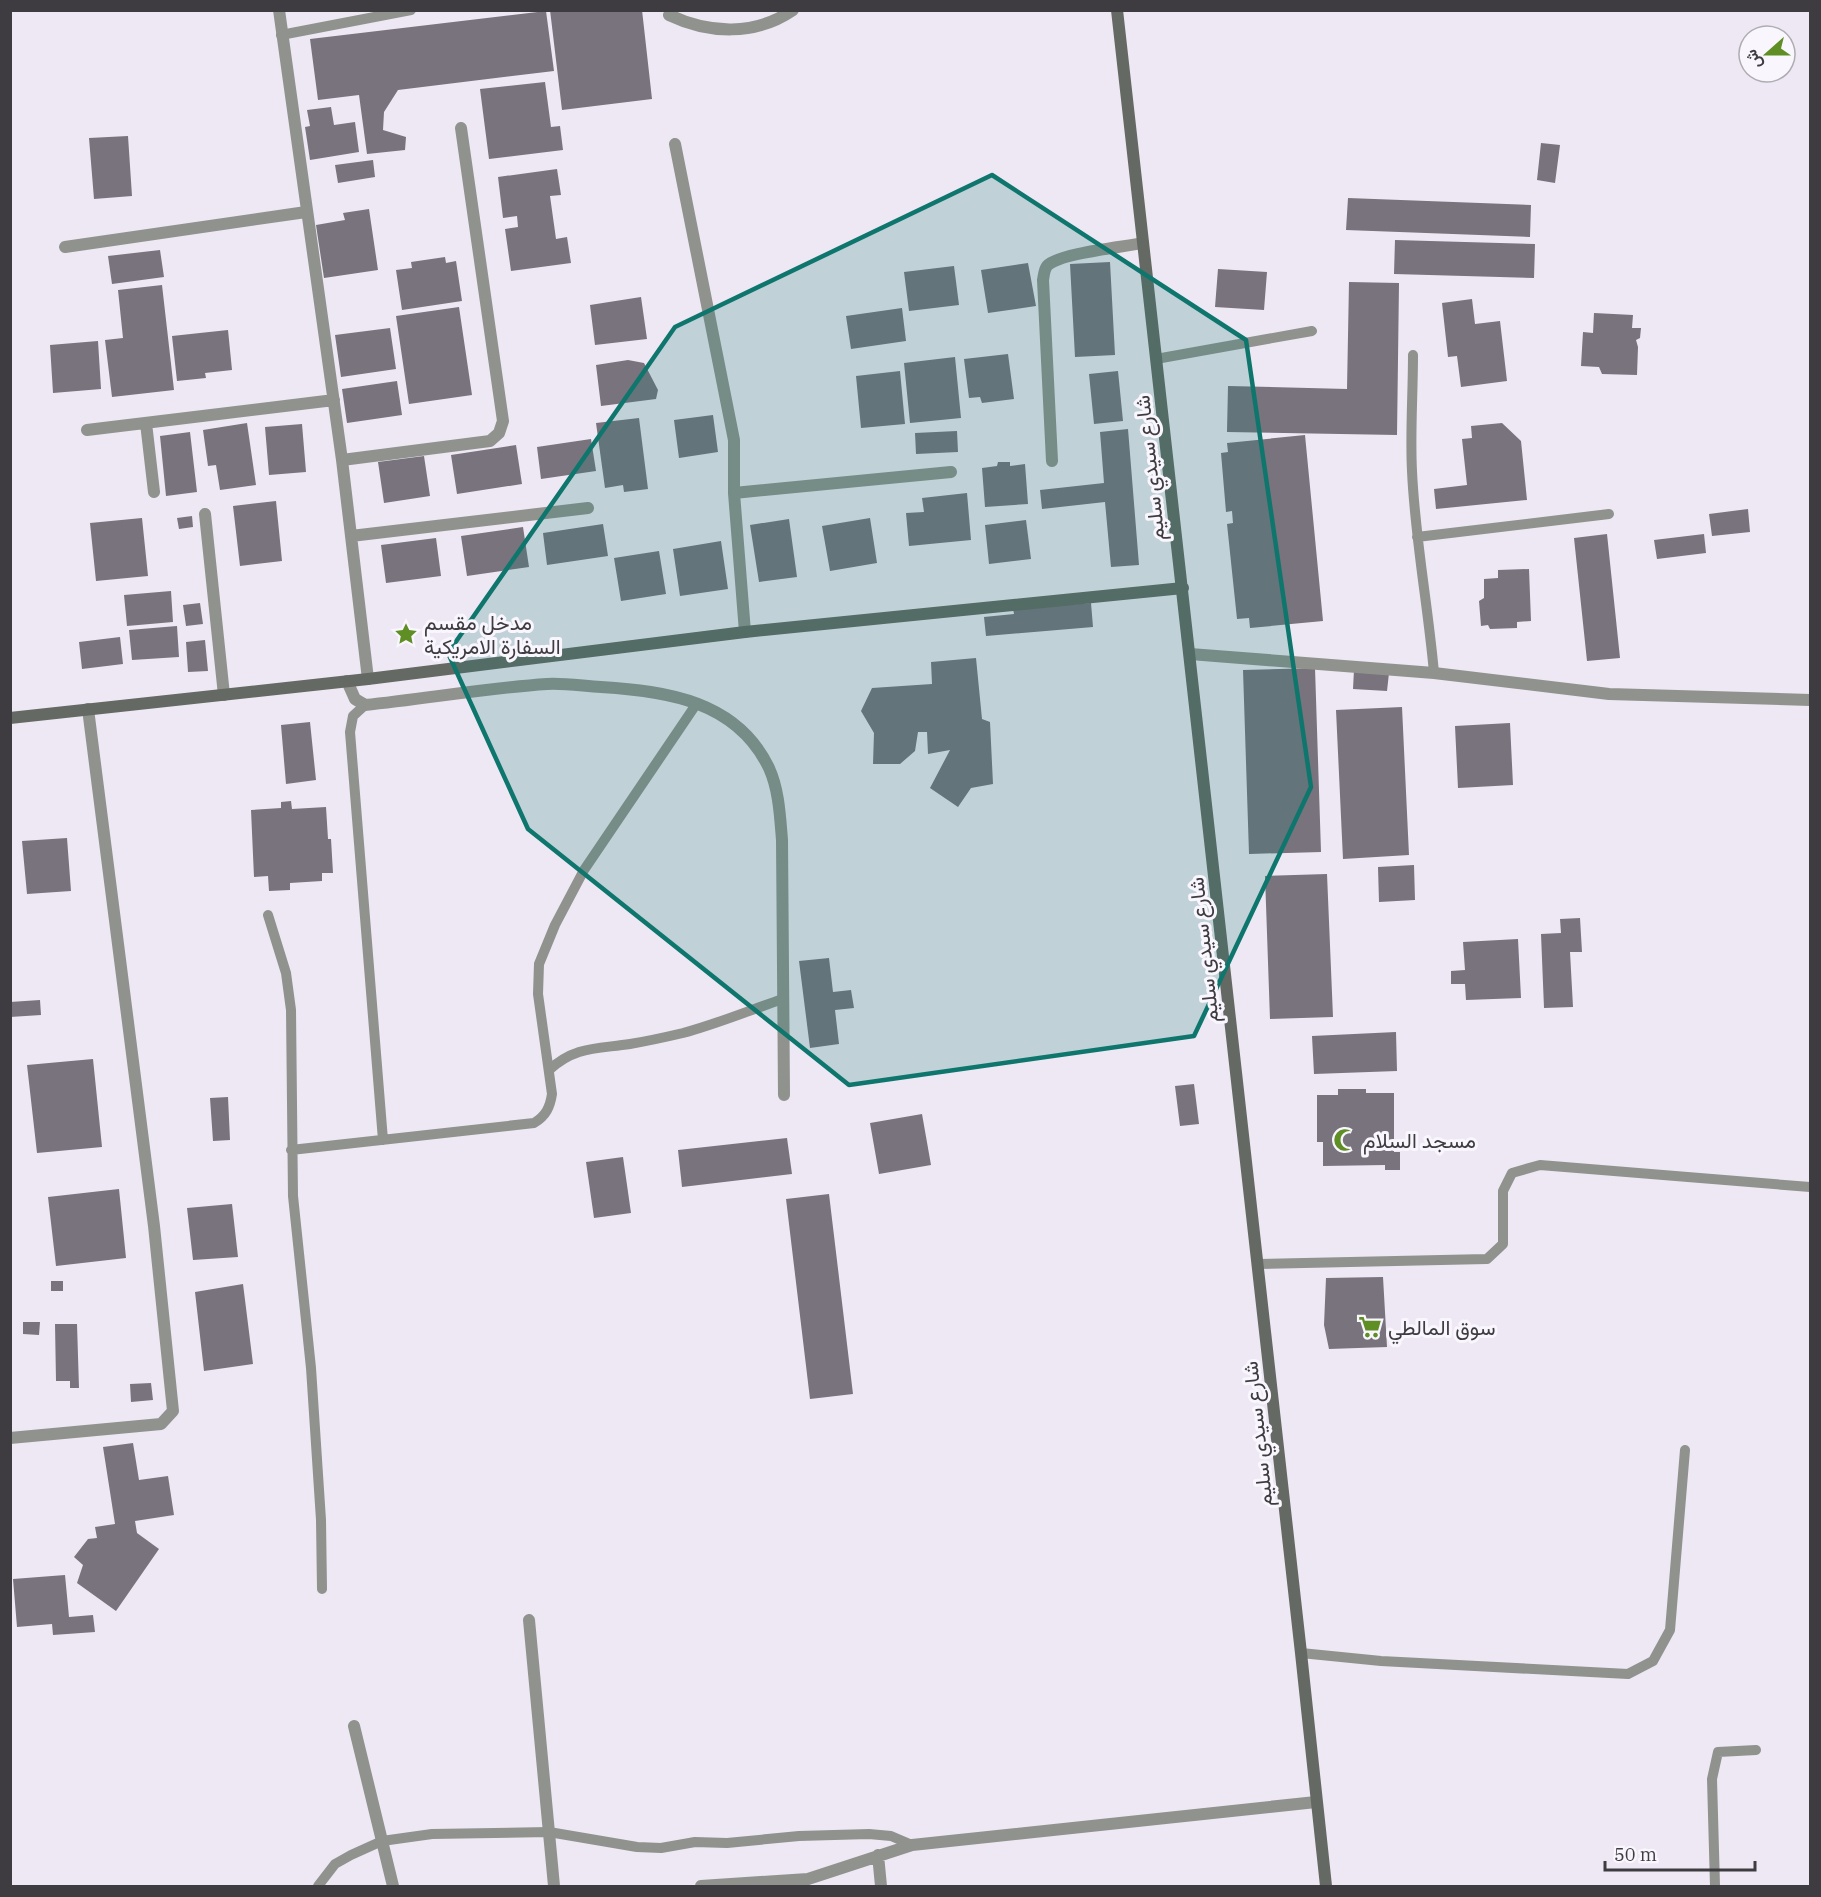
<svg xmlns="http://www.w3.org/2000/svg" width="1821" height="1897" font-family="'IBM Plex Serif',Vazirmatn,serif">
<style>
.building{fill:#78737d}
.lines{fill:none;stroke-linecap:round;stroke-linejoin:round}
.lane{stroke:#90928e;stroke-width:10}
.street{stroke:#90928e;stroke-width:12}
.secondary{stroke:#656963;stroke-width:12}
.marked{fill:#0f766e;fill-opacity:0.2;stroke:#0f766e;stroke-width:4.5;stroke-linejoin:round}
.labels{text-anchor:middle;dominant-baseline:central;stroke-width:6;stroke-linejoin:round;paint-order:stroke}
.street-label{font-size:21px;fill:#3e3c40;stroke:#faf6fe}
.poi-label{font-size:21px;fill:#3e3c40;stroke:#faf6fe;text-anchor:start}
</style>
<rect width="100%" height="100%" fill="#ede8f3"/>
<path class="building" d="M550 10H642L652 99 562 110Z
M546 11 554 71 398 90 384 112 383 130 406 137 405 150 367 154 359 95 318 100 310 39Z
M545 82 551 127 560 126 563 150 489 159 480 89Z
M331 107 334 125 355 122 359 152 310 160 305 127 310 126 307 110Z
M128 136 132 196 94 199 89 138Z
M1541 143 1560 145 1555 183 1537 180Z
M373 160 375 177 338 183 335 165Z
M557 169 561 195 550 196 556 239 567 237 571 263 511 271 505 229 518 227 517 216 503 218 498 177Z
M1348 198 1531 205 1530 237 1346 230Z
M369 209 378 270 324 278 316 225 345 220 343 213Z
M1395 240 1535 244 1534 278 1394 274Z
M160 250 164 277 112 284 108 256Z
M445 257 446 263 456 261 462 301 402 310 396 270 412 268 411 262Z
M1110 262 1115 355 1075 357 1070 264Z
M1028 263 1036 306 988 313 981 270Z
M954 266 959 305 909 311 904 272Z
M1218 269 1267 272 1264 310 1215 307Z
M1349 282 1399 283 1397 435 1227 432 1228 386 1347 389Z
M162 285 174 390 112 397 105 340 123 338 118 290Z
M641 297 647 339 595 345 590 305Z
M1472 299 1475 324 1500 321 1507 381 1461 387 1457 356 1448 357 1442 303Z
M459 307 472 395 409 404 396 316Z
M902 308 906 341 851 349 846 316Z
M1594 313 1633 315 1632 328H1641L1640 338 1636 340 1638 347 1637 375 1602 374 1599 367 1581 366 1583 332 1593 333Z
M390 328 396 369 341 377 335 335Z
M228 330 232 370 205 373 206 378 177 381 172 336Z
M98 341 101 389 53 393 50 345Z
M1008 354 1014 399 982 403 980 397 969 398 964 359Z
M955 357 961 418 910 423 904 363Z
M628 360 644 363 658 390 656 399 601 406 596 365Z
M900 371 905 424 861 428 856 376Z
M1118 371 1123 421 1094 424 1089 374Z
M397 381 402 415 347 423 342 389Z
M713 415 718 452 679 458 674 420Z
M639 418 648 489 624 492 623 485 605 488 596 423Z
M247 423 256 485 220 490 216 465 208 466 203 430Z
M1502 423 1521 441 1527 500 1436 509 1434 489 1467 485 1462 439 1472 438 1471 426Z
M302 424 306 472 269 475 265 427Z
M1128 429 1139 565 1111 567 1105 502 1042 509 1040 490 1104 483 1100 432Z
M957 431 958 452 916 454 915 433Z
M190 432 197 492 166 496 160 436Z
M1305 435 1323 621 1250 628 1249 618 1237 619 1227 524 1233 523 1232 511 1226 512 1221 453 1228 452 1227 443Z
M591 439 596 471 541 479 537 447Z
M516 445 522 484 457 494 451 455Z
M424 456 430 496 384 503 378 462Z
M998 462H1010V466L1025 464 1028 504 985 507 982 468 997 466Z
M967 493 971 540 909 546 906 513 924 512 922 498Z
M276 501 282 561 240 566 233 506Z
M1748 509 1750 532 1712 536 1709 514Z
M192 516 193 527 179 529 177 518Z
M142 518 148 576 96 581 90 523Z
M870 518 877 563 830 571 822 526Z
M789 519 797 577 759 582 750 525Z
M1026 520 1031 559 989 564 985 525Z
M603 524 608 556 547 565 543 533Z
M523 527 529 567 467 576 461 536Z
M1607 534 1620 658 1587 661 1574 538Z
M1704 534 1706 553 1657 559 1654 540Z
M436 538 441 576 386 583 381 545Z
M721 541 728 589 680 596 673 549Z
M659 551 666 594 621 601 614 558Z
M1529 569 1531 621 1517 622V628L1490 629 1488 625 1481 626 1479 601 1484 598V579L1498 578V570Z
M171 591 173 622 127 626 124 595Z
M200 603 203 624 186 626 183 605Z
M1091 603 1093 627 986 636 984 617 1014 614 1013 609Z
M177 626 179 657 132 660 129 630Z
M120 637 123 664 82 669 79 642Z
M205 640 208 671 188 672 186 642Z
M976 658 982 719 990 722 993 784 971 788 958 807 930 788 950 750 928 754 927 732H918L915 751 900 764H873L874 733 861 711 872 688 932 684 931 662Z
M1315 668 1321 852 1249 854 1243 670Z
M1354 670 1389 673 1387 691 1353 689Z
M1402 707 1409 855 1343 859 1336 710Z
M310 722 316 780 286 784 281 725Z
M1510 723 1513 785 1458 788 1455 726Z
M291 801 292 809 326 807 328 839H331L333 873H322V881L290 883V890L269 891 268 876 254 877 251 810 281 808V802Z
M67 838 71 891 27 894 22 841Z
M1414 865 1415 900 1379 902 1378 867Z
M1327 874 1333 1017 1270 1019 1265 876Z
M1580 918 1582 952H1570L1573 1007 1544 1008 1541 934 1561 933 1560 919Z
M1518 939 1521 998 1466 1000 1465 984H1451V971L1465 970 1463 942Z
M829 958 833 992 851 990 854 1008 835 1010 839 1044 810 1048 799 961Z
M40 1000 41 1015 10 1017V1002Z
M1396 1032 1397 1071 1314 1074 1312 1036Z
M93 1059 102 1147 37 1153 27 1065Z
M1194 1084 1199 1124 1180 1126 1175 1086Z
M1338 1089H1366V1093H1394V1152H1400V1170H1385V1165L1323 1166V1142H1317V1095H1338Z
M228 1097 230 1140 213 1141 210 1098Z
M922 1114 931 1165 879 1174 870 1123Z
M787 1138 792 1174 682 1187 678 1150Z
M623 1157 631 1213 594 1218 586 1162Z
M119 1189 126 1258 56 1266 48 1197Z
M829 1194 853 1394 810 1399 786 1199Z
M232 1204 238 1257 193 1260 187 1208Z
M1383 1277 1387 1347 1329 1349 1324 1325 1326 1278Z
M51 1281H63V1291H51Z
M243 1284 253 1364 204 1371 195 1292Z
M23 1322H40L39 1335 23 1334Z
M55 1324H77L79 1388H70V1381H56Z
M151 1383 153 1400 131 1402 130 1384Z
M133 1443 139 1480 168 1476 174 1515 135 1521 137 1533 159 1549 116 1611 77 1583 83 1565 74 1557 88 1539 97 1538 95 1527 115 1524 103 1447Z
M65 1575 69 1617 93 1615 95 1632 53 1635 52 1624 17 1627 13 1579Z"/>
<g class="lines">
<path class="lane" d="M281 35 411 10
M1413 355C1413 394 1410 433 1412 471 1415 539 1428 605 1434 673
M1156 359 1312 331
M1417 537 1609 514
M365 705 353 716 350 732 383 1140
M268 915 286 973 291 1010 293 1196 311 1368 321 1520 322 1589
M549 1070C575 1046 597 1049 630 1044 648 1041 666 1037 683 1033 717 1024 750 1010 783 999
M291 1150 534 1123C546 1116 550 1107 552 1094L538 994 539 964 555 925 584 870 697 703
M1258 1264 1487 1259 1503 1244V1191L1512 1173 1540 1165 1810 1187
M1301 1653 1381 1661 1628 1674 1653 1661 1670 1630 1685 1450
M318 1886 335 1864 351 1855 382 1841 432 1834 549 1832 637 1847 661 1848 695 1842 727 1843 799 1836 869 1834 891 1836 912 1845
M1715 1886 1712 1779 1718 1752 1756 1750"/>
<path class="street" d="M279 10 342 460 368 679
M669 15C709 34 755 36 793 10
M675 144 734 440V493L745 632
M65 247 306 212
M146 423 154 492
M87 430 334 400
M342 460 490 441 499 433 503 421 461 128
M1052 461 1043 280C1044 275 1044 270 1047 266 1059 253 1124 247 1143 243
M734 493 951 472
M205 514 224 695
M351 536 588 508
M1190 654 1434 673 1609 694 1810 700
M347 681 355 699 365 705C425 699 486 688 547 684 564 683 583 686 601 687 667 691 737 701 769 768 779 790 780 816 782 840L784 1095
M10 1438 161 1424 173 1411 154 1226 88 709
M529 1620 554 1886
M354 1726 393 1886
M878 1855 881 1886
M701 1886 808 1879 912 1845 1316 1802"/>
<path class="secondary" d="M1117 10 1301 1653 1326 1886
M10 718 368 679 745 632 1183 588"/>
</g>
<path class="marked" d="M992 175 1246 340 1311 787 1194 1036 849 1085 528 829 448 653 675 327Z"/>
<defs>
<g id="sight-bare" transform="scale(1.8)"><path d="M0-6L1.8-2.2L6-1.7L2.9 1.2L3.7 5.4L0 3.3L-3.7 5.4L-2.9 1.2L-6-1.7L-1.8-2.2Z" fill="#5f8f24" stroke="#faf6fe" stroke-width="2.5" paint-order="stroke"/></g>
<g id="mosque-bare" transform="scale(1.8)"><path d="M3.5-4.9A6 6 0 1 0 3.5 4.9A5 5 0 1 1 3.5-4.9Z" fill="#5f8f24" stroke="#faf6fe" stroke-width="2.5" paint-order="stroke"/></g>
<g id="supermarket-bare" transform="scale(1.8)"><path d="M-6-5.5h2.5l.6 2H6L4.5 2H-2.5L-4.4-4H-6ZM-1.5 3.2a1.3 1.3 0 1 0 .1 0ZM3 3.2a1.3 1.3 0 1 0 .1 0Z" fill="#5f8f24" stroke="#faf6fe" stroke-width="2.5" paint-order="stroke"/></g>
</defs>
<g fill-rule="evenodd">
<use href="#sight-bare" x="406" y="634"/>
<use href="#mosque-bare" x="1345" y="1140"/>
<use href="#supermarket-bare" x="1370" y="1327"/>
</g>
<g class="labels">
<g class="street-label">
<text transform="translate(1149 468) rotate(-96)">شارع سيدي سليم</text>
<text transform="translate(1203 950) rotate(-96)">شارع سيدي سليم</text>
<text transform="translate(1257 1434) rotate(-96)">شارع سيدي سليم</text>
</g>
<g class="poi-label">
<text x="424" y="622">مدخل مقسم<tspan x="424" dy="24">السفارة الامريكية</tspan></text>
<text x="1363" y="1140">مسجد السلام</text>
<text x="1388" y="1327">سوق المالطي</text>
</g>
</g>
<rect width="1821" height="1897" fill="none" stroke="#3e3c40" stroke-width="24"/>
<g transform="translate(1767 54) rotate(249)"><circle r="28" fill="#faf6fe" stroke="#afacb2" stroke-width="1.5"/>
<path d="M0-4.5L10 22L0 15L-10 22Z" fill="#5f8f24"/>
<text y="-9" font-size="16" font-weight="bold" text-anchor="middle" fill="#3e3c40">ش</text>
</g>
<path d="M1605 1861v9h150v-9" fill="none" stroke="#3e3c40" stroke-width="3"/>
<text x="1614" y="1861" font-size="18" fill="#3e3c40" stroke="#faf6fe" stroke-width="4.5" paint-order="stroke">50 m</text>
</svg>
